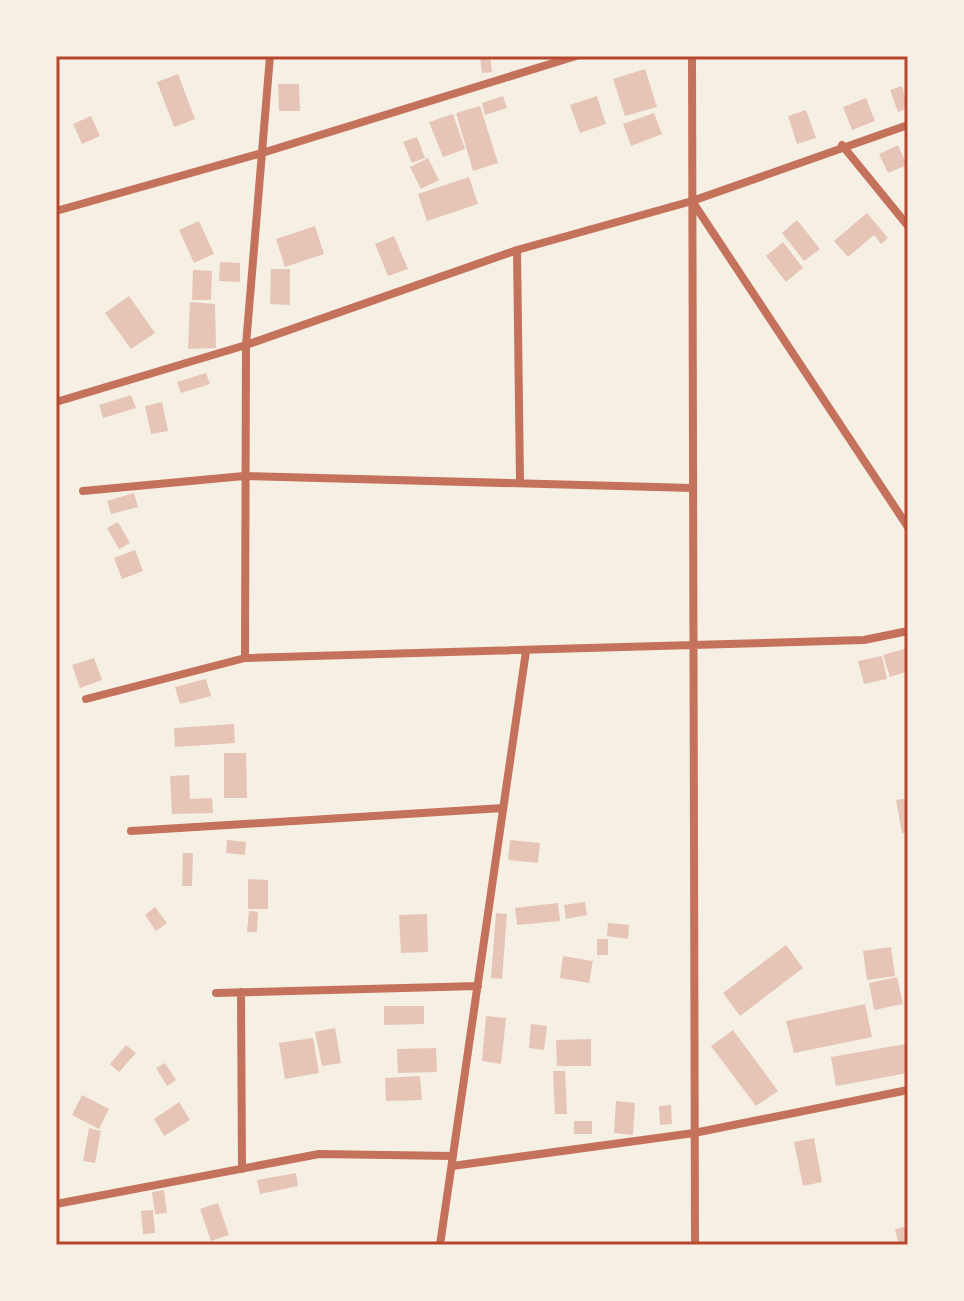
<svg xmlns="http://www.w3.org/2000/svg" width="964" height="1301" font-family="Merriweather,serif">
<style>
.building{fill:#e6c5b7}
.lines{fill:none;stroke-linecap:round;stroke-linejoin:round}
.minor{stroke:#c5725c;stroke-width:8}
.neatline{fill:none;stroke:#b5482f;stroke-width:3}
</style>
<rect width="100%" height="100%" fill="#f6efe4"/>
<path class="building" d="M480 56H490L492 72 482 73Z
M645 69 657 107 625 116 613 79Z
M178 74 195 119 174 127 157 82Z
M278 84H299L300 111H279Z
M902 86 908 108 898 112 890 90Z
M503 96 507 108 485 115 482 103Z
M597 96 606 124 580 133 570 105Z
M866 98 875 121 852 130 843 107Z
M480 106 498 163 473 171 456 113Z
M806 110 816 138 797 144 788 116Z
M654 113 662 134 631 146 623 124Z
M453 114 465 149 443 157 429 122Z
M91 116 100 136 82 144 73 124Z
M417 137 425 158 412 163 403 142Z
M898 145 907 165 888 173 879 154Z
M428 158 439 180 421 189 410 167Z
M469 177 478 204 427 221 418 194Z
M867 213 888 238 881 244 874 235 848 257 834 241Z
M797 220 820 249 804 261 782 233Z
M199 221 214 254 194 263 179 230Z
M315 226 324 254 285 267 276 239Z
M394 236 408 269 388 276 375 244Z
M783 242 803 268 786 282 766 256Z
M220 262 240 263V282L219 281Z
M271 269H290V305L270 304Z
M193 270 212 271 211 300H192Z
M129 296 155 333 131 349 105 313Z
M190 302 215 304 216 348 188 349Z
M206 373 210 384 181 393 177 382Z
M131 395 136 408 103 418 99 405Z
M162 402 168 431 151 434 145 406Z
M134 493 138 507 111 514 107 501Z
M118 522 130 543 119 549 107 528Z
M135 550 143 571 122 579 114 558Z
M908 648V671L890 677 883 655Z
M882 656 887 679 864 684 858 661Z
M94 658 102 680 80 688 72 665Z
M206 679 211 696 180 704 175 687Z
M234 724 235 743 175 747 174 728Z
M224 753H246L247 798H224Z
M189 775 190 799 212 798 213 813 172 814 170 776Z
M908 798V832L902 833 896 800Z
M227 840 246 842 245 855 226 853Z
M510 840 540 843 538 863 508 860Z
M183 853H193L192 886H182Z
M248 879 268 880V909H248Z
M585 902 587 915 566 919 564 905Z
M558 903 560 921 517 925 515 908Z
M155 907 167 923 156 931 145 915Z
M249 911 258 912 257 932H247Z
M496 913 507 914 502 979 491 978Z
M427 914 428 952 401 953 399 915Z
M608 923 629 925 628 939 607 936Z
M597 939H608V955H597Z
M786 945 803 968 740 1016 723 993Z
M891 947 895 976 867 980 863 951Z
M563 956 593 961 589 983 560 978Z
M897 977 903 1004 874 1010 869 983Z
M865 1004 872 1037 794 1053 786 1021Z
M384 1006H424V1024L384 1025Z
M486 1016 506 1018 501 1064 482 1061Z
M531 1024 547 1026 544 1050 529 1048Z
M335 1028 341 1063 322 1066 315 1032Z
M733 1030 778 1091 756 1106 711 1046Z
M313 1038 319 1073 285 1079 279 1043Z
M591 1039V1066H557L556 1040Z
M906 1044 908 1073 836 1086 831 1057Z
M126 1045 136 1053 119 1072 110 1064Z
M436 1048 437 1072 398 1073 397 1049Z
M165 1063 176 1080 167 1086 156 1068Z
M553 1071H565L567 1114H555Z
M420 1076 422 1100 386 1101 385 1078Z
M82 1095 109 1109 99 1129 72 1115Z
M616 1101 635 1103 633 1135 614 1133Z
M179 1102 190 1120 164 1136 154 1119Z
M671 1105 672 1124 660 1125 659 1106Z
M574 1121H592V1134H574Z
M89 1128 101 1131 95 1163 83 1161Z
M814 1138 822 1182 803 1186 794 1142Z
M296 1173 298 1186 260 1194 257 1180Z
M164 1190 167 1213 155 1214 152 1192Z
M218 1203 229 1235 211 1241 200 1209Z
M153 1210 155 1233 143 1234 141 1211Z
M908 1226V1245H899L895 1229Z"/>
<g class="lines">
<path class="minor" d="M692 56 695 1245
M842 145 908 226
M692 201 908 527
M56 211 262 153 576 56
M517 250 520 481
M56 402 246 345 517 250 692 201 908 125
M83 491 244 476 692 488
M245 658 246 345 270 56
M86 699 245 658 864 640 908 631
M131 831 503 808
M241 992 242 1169
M216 993 478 986
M452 1166 694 1133 908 1090
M56 1204 319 1154 453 1156
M440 1245 526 651"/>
</g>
<rect width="964" height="1301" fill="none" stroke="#f6efe4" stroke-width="116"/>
<rect x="58" y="58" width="848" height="1185" class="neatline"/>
</svg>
